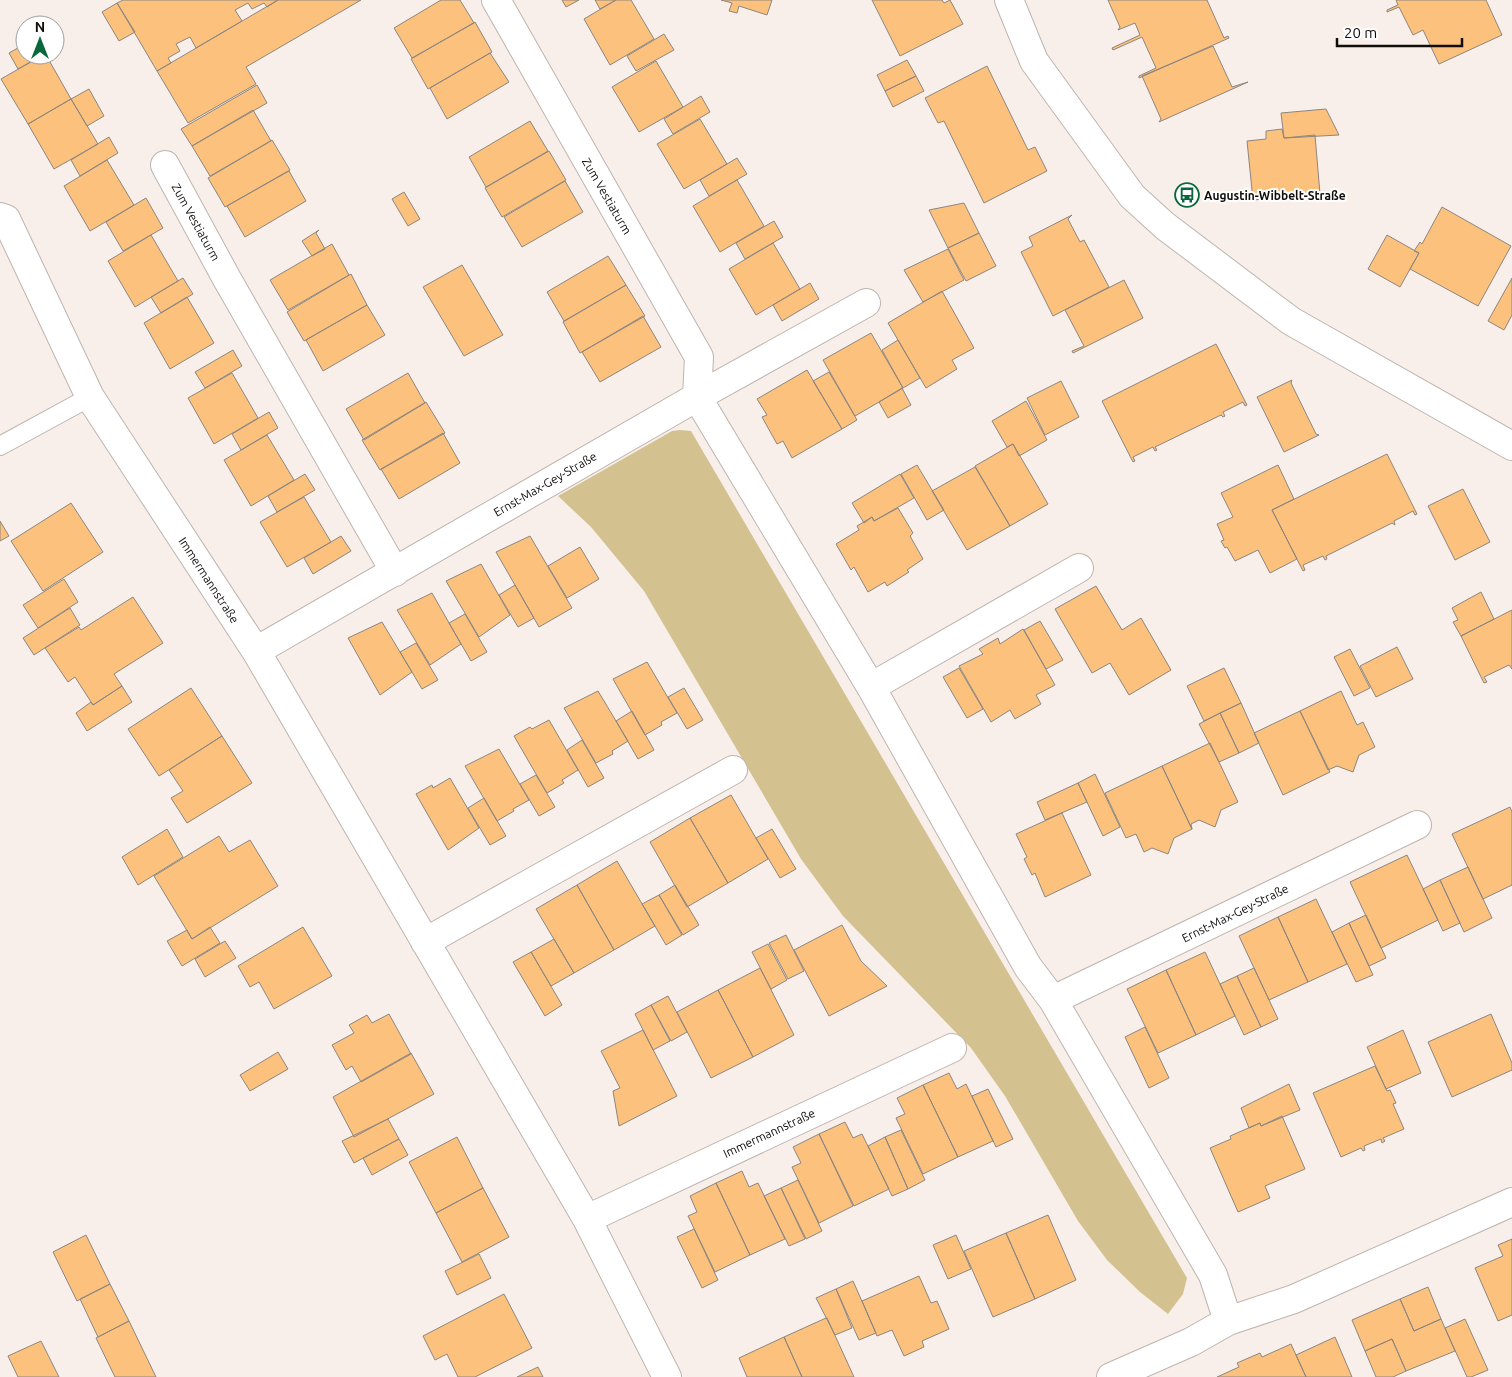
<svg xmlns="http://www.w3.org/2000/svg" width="1512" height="1377" font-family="Ubuntu,sans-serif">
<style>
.green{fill:#d3c290}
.building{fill:#fbc17d;stroke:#8d867f}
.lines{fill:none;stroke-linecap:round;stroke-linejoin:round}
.lane-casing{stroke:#beb4af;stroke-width:20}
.street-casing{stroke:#beb4af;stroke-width:30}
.lane{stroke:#fff;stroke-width:18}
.street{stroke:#fff;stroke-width:28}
.labels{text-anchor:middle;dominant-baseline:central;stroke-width:4;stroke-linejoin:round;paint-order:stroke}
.poi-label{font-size:12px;font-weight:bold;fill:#100d0b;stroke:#fff;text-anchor:start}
.street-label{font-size:12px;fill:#100d0b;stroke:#fff}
</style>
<rect width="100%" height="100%" fill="#f9efea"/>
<path class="green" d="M680 430 691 431 1187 1278 1183 1294 1168 1314 1140 1292 1107 1260 1078 1221 1005 1096 971 1048 843 916 801 859 644 591 591 527 558 496 672 431Z"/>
<path class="building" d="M123 0H278L267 7 264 3 252 9 248 3 235 10 242 21 196 48 190 37 176 44 180 51 168 58 171 63 157 71 117 3Z
M278 0H361L246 67 256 84 188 123 157 71Z
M441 0H460L474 23 412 58 394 28Z
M562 0H579L566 7Z
M595 0H616L600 9Z
M616 0H631L654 39 610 65 584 19Z
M721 0H772L767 15 739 6 737 13 729 11 732 3Z
M872 0H942L944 3 950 0 963 24 900 56Z
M1108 0H1207L1224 38 1228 36 1229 38 1139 78V76L1156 68 1142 37 1113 50 1112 48 1140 35 1135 23 1118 30 1120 27Z
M1396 0H1486L1502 35 1439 64 1423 30 1413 35 1399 7 1387 12V10L1398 5Z
M117 3 135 32 119 41 102 12Z
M475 22 492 52 428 89 411 59Z
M664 34 674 50 636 71 627 56Z
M25 44V55H43L18 69 9 53Z
M1213 46 1232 87 1248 82 1159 122 1161 119 1142 76Z
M490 53 509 82 447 119 430 88Z
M43 55H46L71 99 28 124 1 79Z
M907 60 916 76 885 91 877 75Z
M656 61 683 107 639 132 612 87Z
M987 66 1028 150 1035 147 1047 171 984 203 944 121 938 123 925 98Z
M916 76 924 91 893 107 885 91Z
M257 85 267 103 192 146 181 129Z
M89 89 104 116 87 126 71 99Z
M701 96 710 112 673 134 664 119Z
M71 99 98 144 54 169 28 124Z
M1326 109 1339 135 1284 138 1281 113Z
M253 110 271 141 210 176 192 146Z
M700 119 727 164 684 189 657 144Z
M530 121 548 151 486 187 469 157Z
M1282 129 1284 138 1315 135 1320 194 1253 200 1247 141 1266 139V131Z
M109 137 118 153 80 176 71 160Z
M272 140 290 170 225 207 208 178Z
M549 151 566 180 502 217 485 188Z
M737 158 747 174 709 196 700 180Z
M107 160 134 205 90 231 64 186Z
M289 171 306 201 245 237 227 206Z
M737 180 764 226 720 252 693 206Z
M565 181 583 212 522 247 504 217Z
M404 192 420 219 408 226 392 199Z
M146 198 163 228 123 251 106 222Z
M964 203 979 233 948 248 929 210Z
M1442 207 1511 246 1478 306 1410 269 1419 253 1414 251 1420 242 1422 244Z
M1072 215 1068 219 1080 242 1084 240 1109 287 1053 316 1021 252 1033 246 1029 237Z
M774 221 783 237 745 259 736 243Z
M319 230 316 233 325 249 312 256 302 241Z
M979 233 996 266 966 281 948 248Z
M151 235 178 281 135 307 108 261Z
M1387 235 1419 253 1400 287 1368 269Z
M773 243 800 289 756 315 729 269Z
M332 244 349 275 288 310 270 280Z
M948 249 964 280 923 302 904 270Z
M608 256 626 285 564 321 547 292Z
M462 265 503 335 464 356 423 287Z
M351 274 367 305 304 341 287 312Z
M183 278 193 294 161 313 151 297Z
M1512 278V315L1504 330 1488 321Z
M1124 280 1143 318 1073 353 1072 351 1084 346 1065 310Z
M810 283 819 299 782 321 773 305Z
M626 285 645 316 580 353 563 322Z
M942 291 974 348 952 360 957 369 926 388 888 323Z
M187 297 214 343 170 369 144 323Z
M367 305 385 335 323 371 306 340Z
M643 316 661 347 600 382 582 352Z
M871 333 903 388 855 416 823 360Z
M898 340 920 378 903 388 882 350Z
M1216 344 1247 405 1245 406 1243 402 1223 412 1225 416 1223 417 1221 415 1155 447 1157 450 1155 451 1153 447 1133 457 1135 461 1133 462 1102 401Z
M233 350 242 366 205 388 195 372Z
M807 370 842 429 792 458 783 441 777 444 762 417 767 415 757 399Z
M829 372 857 420 842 429 813 381Z
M232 373 258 418 214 444 188 398Z
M408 373 425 403 364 440 346 409Z
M1292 380 1291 383 1316 434 1319 435 1284 452 1257 397Z
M1061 381 1079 417 1045 435 1027 398Z
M902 388 911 405 888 418 879 402Z
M1026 401 1047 440 1019 456 1013 444 1007 447 992 421Z
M426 402 445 433 380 470 362 440Z
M269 412 278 428 241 450 232 434Z
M443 433 460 463 399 499 381 469Z
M267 435 294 480 251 506 224 460Z
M1013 444 1048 504 1010 526 975 466Z
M1387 454 1417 514 1415 515 1413 511 1394 521 1395 525 1392 523 1326 556 1327 559 1325 560 1323 556 1303 565 1305 570 1303 571 1272 510Z
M917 465 944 510 927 520 901 474Z
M1278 465 1294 499 1272 510 1297 559 1270 573 1258 550 1235 561 1227 547 1225 548 1221 541 1224 540 1217 524 1233 517 1221 493Z
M975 467 1010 526 967 550 932 491Z
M305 474 315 490 277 512 268 496Z
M900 474 914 498 874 521 872 517 864 523 852 503Z
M1463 489 1490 542 1455 560 1428 506Z
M304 497 331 542 287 567 260 522Z
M71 503 103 552 43 591 11 541Z
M898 508 913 533 910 536 923 559 907 570 909 572 887 586 885 582 868 592 854 567 851 570 836 544 859 530 857 526 872 517 874 521Z
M0 521 9 536 0 541Z
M341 536 351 551 313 574 304 558Z
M530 536 572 608 539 627 496 552Z
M580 547 599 579 567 598 548 566Z
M481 564 510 615 479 637 446 581Z
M64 579 78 602 38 628 23 605Z
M515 585 534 618 518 627 499 595Z
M1096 586 1122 630 1141 618 1171 670 1129 695 1110 663 1092 673 1055 609Z
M1481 592 1494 619 1461 636 1453 622 1458 620 1452 608Z
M432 593 461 644 430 665 397 610Z
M133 597 163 643 114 674 122 686 93 705 75 677 68 682 45 648 79 627 81 630Z
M70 608 80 625 34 655 23 638Z
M1512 610V669L1509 665 1484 677 1487 682 1484 683 1461 636Z
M465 614 487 652 471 661 449 623Z
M1040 621 1063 660 1046 669 1024 630Z
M382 622 412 672 380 695 348 638Z
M1023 629 1055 685 1036 695 1041 704 1015 719 1010 710 991 722 959 666 983 654 979 649 998 638 1000 644Z
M416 643 438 680 422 689 400 652Z
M1397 647 1413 679 1376 697 1360 666Z
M1350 649 1370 688 1354 696 1334 657Z
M647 662 677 713 661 722 662 725 645 735 613 679Z
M959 668 983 709 967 718 943 677Z
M1224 668 1241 703 1204 721 1187 686Z
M122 686 132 702 87 731 76 713 91 702 93 705Z
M191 688 222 736 159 776 128 729Z
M684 688 703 720 687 729 668 697Z
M598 691 628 741 612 751 613 754 596 763 564 708Z
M1341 691 1357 725 1363 722 1375 747 1359 755 1353 772 1337 766 1328 770 1300 711Z
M1241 703 1259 743 1239 753 1220 713Z
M632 711 654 750 638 759 616 721Z
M1300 711 1330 772 1283 795 1254 733Z
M1220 713 1239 753 1219 762 1199 724Z
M549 720 578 770 562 780 564 783 547 793 514 736 530 727 532 729Z
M222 736 252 783 187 823 171 798 183 791 169 770Z
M582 740 604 778 588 787 567 750Z
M1210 743 1238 802 1221 810 1215 827 1199 820 1191 824 1192 829 1162 766Z
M499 749 529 800 513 809 514 811 497 821 465 766Z
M1162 766 1192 829 1174 838 1168 854 1152 848 1144 852 1136 834 1126 838 1105 793Z
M1095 774 1120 827 1103 836 1078 783Z
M536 775 555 807 539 816 520 784Z
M450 778 479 828 448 850 416 794 432 785 433 788Z
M1078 783 1087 802 1045 820 1037 802Z
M731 795 768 859 728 883 690 818Z
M484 798 506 836 490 845 468 808Z
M1510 807 1512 812V885L1483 899 1452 834Z
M1062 813 1091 875 1045 897 1035 873 1032 875 1024 859 1027 857 1016 834Z
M690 818 728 883 687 907 650 842Z
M167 829 183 857 138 885 122 857Z
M772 829 796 869 780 878 756 838Z
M219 836 229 852 250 840 278 886 192 939 154 876Z
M1407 855 1438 920 1381 948 1350 882Z
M617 861 655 926 614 950 577 885Z
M1468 867 1492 918 1464 932 1440 880Z
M1440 880 1460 923 1443 931 1423 889Z
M577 885 614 950 574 973 536 909Z
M675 885 699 925 683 935 659 895Z
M659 895 682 935 666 945 642 904Z
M1316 899 1347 964 1308 982 1278 917Z
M1366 915 1386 958 1369 966 1349 923Z
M1278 917 1308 982 1269 1000 1239 936Z
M1349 923 1373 975 1356 982 1332 932Z
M842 925 861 961 887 986 829 1016 794 950Z
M210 927 220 943 182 966 167 941 187 930 192 939Z
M303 927 332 976 274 1009 259 982 250 987 238 966Z
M786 935 804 971 788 979 769 943Z
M554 939 574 973 551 986 531 952Z
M225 941 236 958 205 977 195 959Z
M768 944 787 980 771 989 752 952Z
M531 952 562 1005 545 1016 513 962Z
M1205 952 1235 1016 1196 1035 1166 970Z
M760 968 794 1035 753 1057 718 990Z
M1254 968 1278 1019 1261 1027 1237 976Z
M1166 970 1196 1035 1158 1053 1127 989Z
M1237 976 1261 1027 1244 1035 1220 984Z
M718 990 753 1057 711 1078 677 1012Z
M668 996 687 1032 671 1041 651 1005Z
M651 1005 670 1041 653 1050 635 1014Z
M389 1014 411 1054 361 1082 352 1066 346 1070 332 1045 354 1033 349 1025 367 1015 372 1023Z
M1491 1014 1512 1063V1070L1452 1097 1428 1042Z
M1145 1027 1169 1078 1149 1088 1125 1037Z
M643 1030 677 1096 619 1126 613 1091 620 1088 601 1051Z
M1403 1030 1421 1073 1386 1089 1367 1047Z
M278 1052 288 1069 250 1091 240 1075Z
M411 1053 434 1094 354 1137 333 1097Z
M1375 1066 1387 1091 1390 1090 1396 1103 1393 1104 1404 1129 1383 1138 1385 1141 1382 1143 1381 1139 1364 1146 1365 1150 1363 1151 1361 1148 1341 1157 1313 1093Z
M949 1073 957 1089 966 1084 993 1141 958 1157 923 1085Z
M1289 1084 1300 1110 1261 1126 1260 1123 1249 1128 1241 1108Z
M923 1085 958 1157 923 1174 896 1118 905 1114 897 1098Z
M988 1089 1013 1139 996 1147 972 1096Z
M1282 1116 1305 1169 1265 1186 1270 1198 1238 1212 1210 1148 1231 1139 1230 1136 1260 1123 1261 1126Z
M388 1119 399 1139 354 1163 342 1141Z
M845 1122 853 1138 862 1134 889 1189 854 1206 819 1134Z
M901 1130 925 1180 908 1189 885 1137Z
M819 1134 853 1206 819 1223 792 1167 801 1163 793 1147Z
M457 1137 483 1188 436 1213 409 1162Z
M885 1137 908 1189 892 1196 868 1146Z
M399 1139 408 1155 372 1175 363 1158Z
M742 1171 749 1187 758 1183 785 1239 750 1255 716 1183Z
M798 1180 822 1231 806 1239 781 1188Z
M716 1183 750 1255 715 1272 688 1216 697 1212 690 1196Z
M483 1188 509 1237 462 1262 436 1213Z
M781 1188 805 1239 789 1246 764 1196Z
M1048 1215 1076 1280 1035 1299 1006 1233Z
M694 1229 718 1280 702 1288 677 1237Z
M1006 1233 1035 1299 993 1317 964 1251Z
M86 1235 110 1284 77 1301 53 1252Z
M956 1235 971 1269 948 1279 933 1245Z
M1512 1239V1315L1498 1321 1475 1268 1503 1256 1498 1245Z
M479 1254 491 1278 457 1295 445 1271Z
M919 1276 931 1303 937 1301 949 1329 922 1341 924 1347 904 1356 892 1330 877 1336 862 1301Z
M853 1281 876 1333 859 1340 836 1289Z
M110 1284 129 1321 98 1337 80 1299Z
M1428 1287 1441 1319 1414 1331 1400 1299Z
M836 1289 852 1328 835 1335 816 1298Z
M504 1294 532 1348 475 1377H458L447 1354 435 1360 423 1336Z
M1400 1299 1414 1331 1441 1319 1455 1351 1406 1371 1392 1339 1365 1351 1352 1320Z
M826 1318H827L854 1377H802L784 1337Z
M1465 1319 1488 1370 1471 1377H1467L1445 1328Z
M129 1321 156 1377H115L96 1338Z
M784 1337 802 1377H747L739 1358Z
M1335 1337 1352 1377H1306L1296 1355Z
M1392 1339 1406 1371 1393 1377H1376L1365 1351Z
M41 1341 59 1377H18L8 1356Z
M1291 1344 1306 1377H1217L1239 1367 1237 1363 1260 1353 1262 1357Z
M538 1367 543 1377H517Z"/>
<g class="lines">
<g class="lane-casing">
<path id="lane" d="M0 446 90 397"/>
</g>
<g class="street-casing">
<path id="street" d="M496 0 699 357 697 397
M1009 0 1034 61 1132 196 1165 226 1291 321 1512 446
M165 165 227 279 395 572
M0 217 6 219 90 397 256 651 587 1219 667 1377
M697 397 866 303
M256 651 697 397 871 687 1028 967 1053 1000 1213 1275 1228 1321 1191 1342 1111 1377
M871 687 1079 568
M425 942 733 770
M1053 1000 1417 825
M587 1219 952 1048
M1228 1321 1294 1299 1512 1202"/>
</g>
<use href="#lane" class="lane"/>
<use href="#street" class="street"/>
</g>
<defs>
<g id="bus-ring" transform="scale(1.25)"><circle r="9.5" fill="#fff" stroke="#08683b" stroke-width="1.5"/><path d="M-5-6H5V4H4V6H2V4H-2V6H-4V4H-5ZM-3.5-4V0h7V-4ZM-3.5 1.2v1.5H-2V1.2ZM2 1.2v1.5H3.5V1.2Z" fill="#08683b"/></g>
</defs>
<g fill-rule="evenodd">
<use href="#bus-ring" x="1187" y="195"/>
</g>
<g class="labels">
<g class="poi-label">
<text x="1204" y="195">Augustin-Wibbelt-Straße</text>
</g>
<g class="street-label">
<text transform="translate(607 196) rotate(60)">Zum Vestiaturm</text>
<text transform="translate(196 222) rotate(61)">Zum Vestiaturm</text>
<text transform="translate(545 484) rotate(-30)">Ernst-Max-Gey-Straße</text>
<text transform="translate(209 580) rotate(57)">Immermannstraße</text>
<text transform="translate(1235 913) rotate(-26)">Ernst-Max-Gey-Straße</text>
<text transform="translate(769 1133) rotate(-25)">Immermannstraße</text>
</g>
</g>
<g transform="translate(40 40)"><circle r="24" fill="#ffffff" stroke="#9f9e9d"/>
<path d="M0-4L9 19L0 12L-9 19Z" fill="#08683b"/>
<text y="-8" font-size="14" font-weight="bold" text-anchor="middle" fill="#100d0b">N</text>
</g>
<path d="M1337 38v8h125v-8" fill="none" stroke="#100d0b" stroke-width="2.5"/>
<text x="1344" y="38" font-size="15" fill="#100d0b" stroke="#ffffff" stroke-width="4" paint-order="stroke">20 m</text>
</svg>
